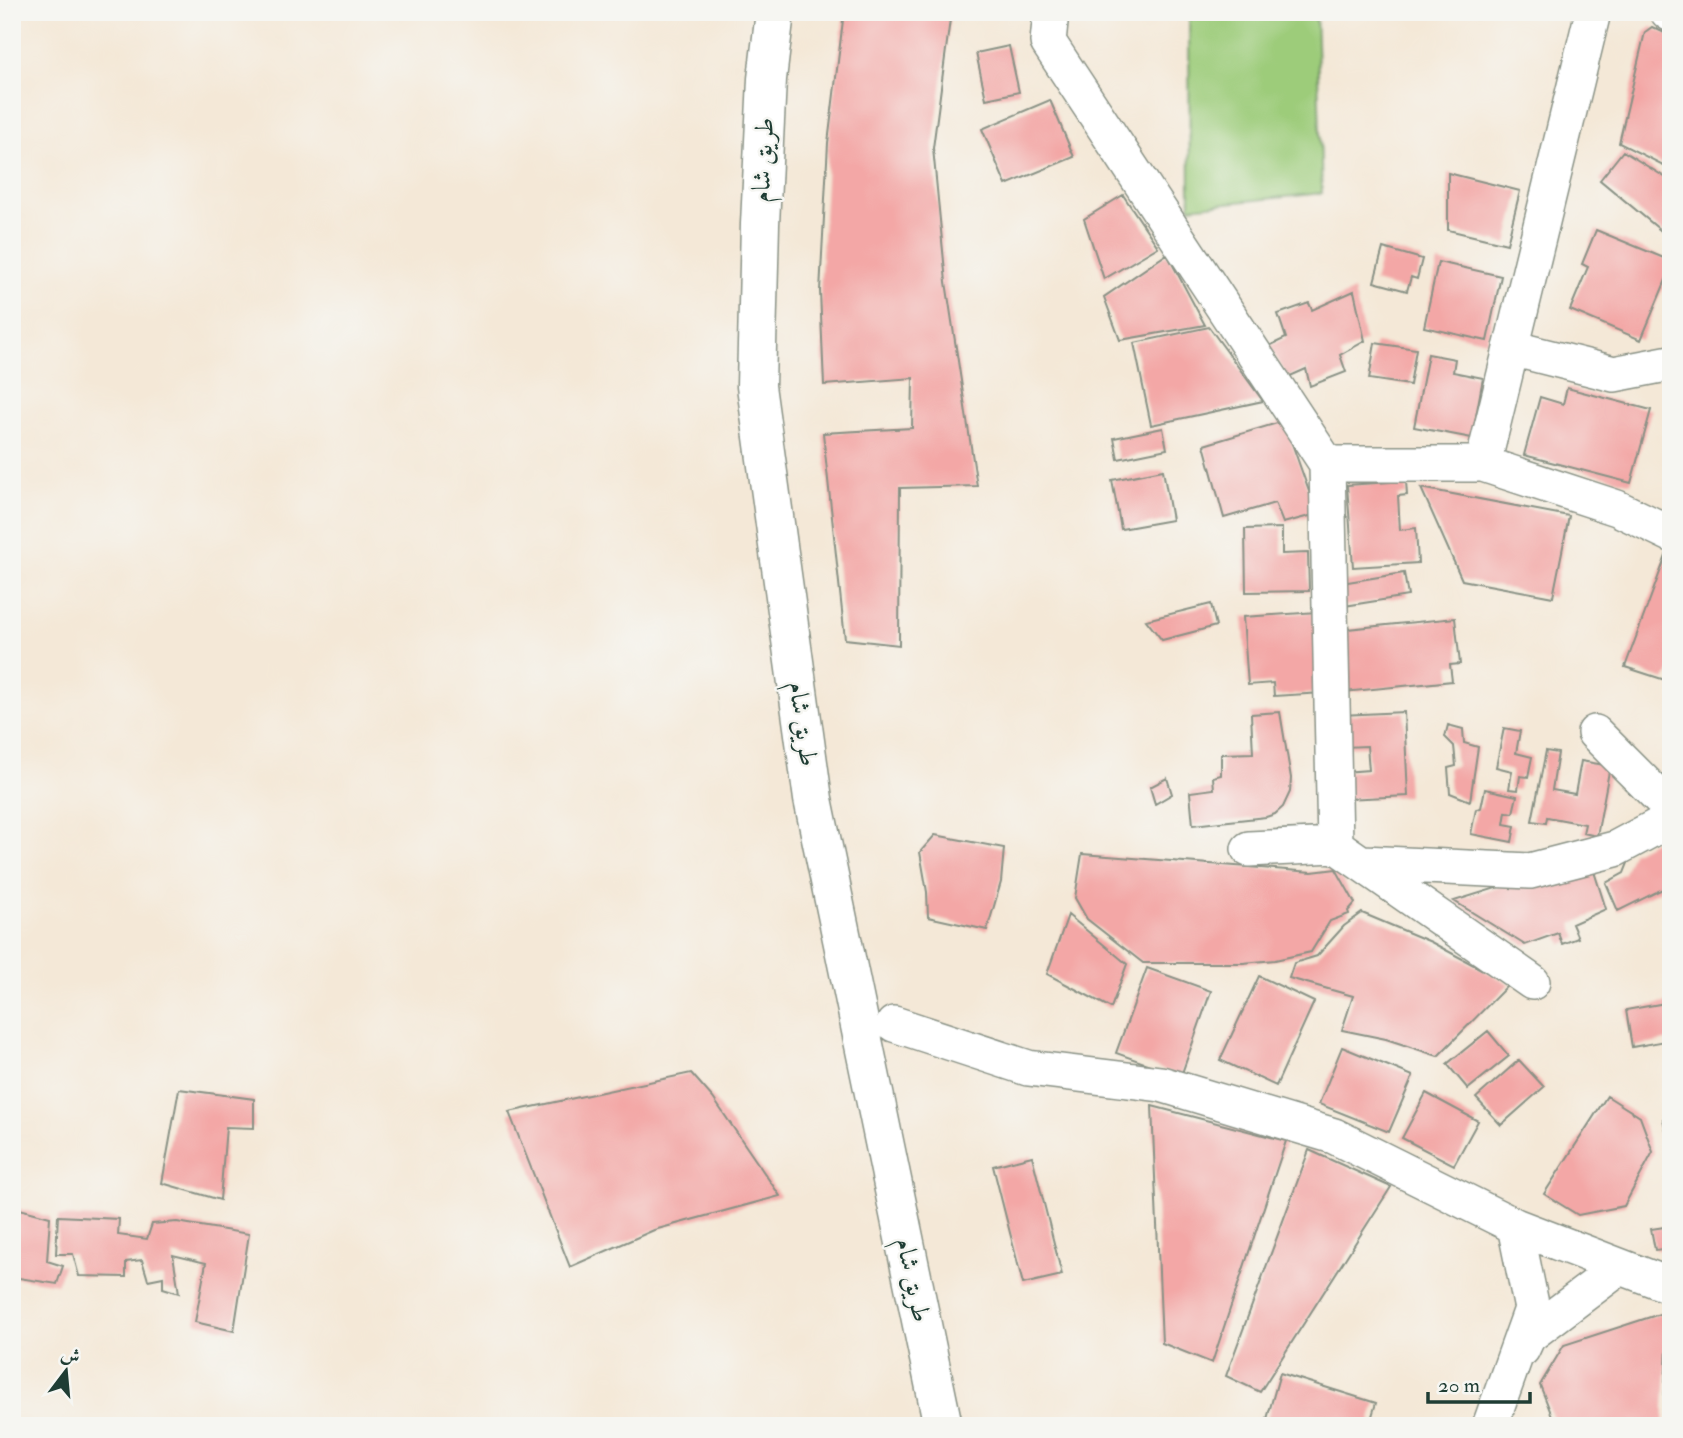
<svg xmlns="http://www.w3.org/2000/svg" width="1683" height="1438" font-family="'IM FELL Double Pica',Amiri,serif">
<style>
.green{fill:#9dcc7a;stroke:#5e8457;stroke-width:2}
.building{fill:#f3a7a6}
.lines{fill:none;stroke-linecap:round;stroke-linejoin:round}
.street-casing{stroke:#8a9286;stroke-width:38}
.primary-casing{stroke:#8a9286;stroke-width:41}
.street{stroke:#fff;stroke-width:35}
.primary{stroke:#fff;stroke-width:38}
.labels{text-anchor:middle;dominant-baseline:central;stroke-width:5;stroke-linejoin:round;paint-order:stroke}
.street-label{font-size:26px;fill:#1f3d34;stroke:#f6f6f2}
</style>
<rect width="100%" height="100%" fill="#f6f6f2"/>
<filter id="ink" filterUnits="userSpaceOnUse"><feTurbulence type="fractalNoise" baseFrequency=".0143" numOctaves="2"/><feDisplacementMap in="SourceGraphic" scale="14" xChannelSelector="R" yChannelSelector="G"/><feConvolveMatrix kernelMatrix="1 2 1 2 8 2 1 2 1" color-interpolation-filters="sRGB"/></filter>
<filter id="wash" filterUnits="userSpaceOnUse"><feTurbulence type="fractalNoise" baseFrequency=".00686" numOctaves="4" result="noise"/><feDisplacementMap in="SourceGraphic" scale="28" xChannelSelector="R" yChannelSelector="G"/><feGaussianBlur stdDeviation="1.57" result="paint"/><feColorMatrix in="noise" values="0 0 0 0 0 0 0 0 0 0 0 0 0 0 0 0 0 1.4 0 .05"/><feComposite in="paint" operator="in"/></filter>
<g filter="url(#wash)">
<rect width="100%" height="100%" fill="#f4e8d7"/>
<path class="green" d="M1189 12H1316L1322 193 1190 207Z"/>
<g id="blocks">
<path class="building" d="M844 12H951L933 148 946 282 977 486 900 488 899 645 845 639 823 433 912 428 913 378 824 385 820 291 828 143Z
M1652 27 1671 36V169L1619 143 1645 32Z
M1009 46 1019 92 986 99 976 53Z
M1050 100 1074 157 1006 185 982 129Z
M1623 151 1671 181V239L1600 180Z
M1448 173 1520 191 1507 244 1448 230Z
M1123 195 1158 247 1104 279 1084 219Z
M1596 230 1671 261V268L1641 340 1570 310 1588 267 1582 264Z
M1383 248 1422 259 1417 279 1411 277 1407 291 1374 282Z
M1167 254 1205 325 1120 340 1104 297Z
M1438 262 1501 276 1487 341 1424 327Z
M1354 291 1365 341 1340 355 1346 372 1310 386 1306 369 1288 377 1269 346 1286 338 1278 314 1309 303 1312 310Z
M1209 327 1263 401 1151 425 1134 343Z
M1375 343 1416 349 1410 385 1369 379Z
M1428 354 1455 359 1453 372 1483 378 1472 438 1414 427Z
M1567 388 1651 410 1631 483 1524 455 1540 397 1563 404Z
M1284 421 1317 514 1283 523 1275 503 1224 518 1204 445Z
M1163 428 1167 449 1118 459 1114 438Z
M1163 470 1172 520 1121 529 1112 480Z
M1406 481 1407 495 1398 496 1400 530 1416 528 1418 563 1353 567 1347 485Z
M1421 488 1569 516 1553 597 1462 580Z
M1282 528V554L1308 553 1309 591 1246 592 1245 529Z
M1670 545 1671 669 1665 680 1625 667Z
M1404 573 1408 596 1338 607 1335 584Z
M1211 604 1216 626 1162 640 1146 620Z
M1317 612 1323 693 1274 696 1273 683 1248 685 1243 617Z
M1455 618 1460 664 1450 665 1452 681 1344 692 1338 630Z
M1280 712 1291 778 1290 792 1283 807 1275 814 1266 817 1193 825 1190 792 1214 789 1213 777 1221 775V754L1253 753 1251 714Z
M1404 712 1408 796 1345 799 1343 772 1369 770 1367 746 1343 747 1341 715Z
M1448 725 1463 729 1464 743 1478 747 1470 801 1450 793 1448 768 1456 766 1454 746 1445 737Z
M1504 728 1520 731 1516 753 1532 757 1528 777 1520 776 1518 790 1509 789 1512 771 1496 767Z
M1546 751 1558 753 1552 790 1575 794 1581 761 1610 766 1597 836 1583 833 1585 824 1547 817 1546 823 1532 821Z
M1167 778 1172 794 1155 804 1150 787Z
M1485 789 1517 796 1513 813 1506 812 1504 824 1515 826 1512 842 1471 834 1476 809 1481 808Z
M1671 832V885L1618 911 1606 883 1624 873 1632 853Z
M935 835 1004 848 1001 882 987 930 928 917 927 892 920 852Z
M1082 854 1312 872 1336 869 1355 903 1348 911 1349 914 1330 921 1311 952 1275 960 1243 963H1143L1087 919 1075 898Z
M1590 859 1606 909 1572 924 1578 938 1562 944 1558 933 1525 945 1454 901Z
M1362 913 1431 942 1509 984 1438 1056 1386 1039 1342 1030 1353 996 1289 978 1294 963 1317 956 1344 926Z
M1068 915 1127 964 1111 1008 1047 974Z
M1147 968 1211 991 1181 1076 1116 1053Z
M1259 976 1314 1002 1276 1086 1220 1060Z
M1671 1002V1040L1632 1047 1626 1010Z
M1488 1031 1509 1056 1468 1089 1447 1064Z
M1342 1047 1413 1076 1389 1132 1319 1104Z
M1519 1060 1544 1087 1501 1125 1476 1098Z
M691 1073 713 1098 780 1196 654 1230 570 1267 509 1112Z
M179 1089 254 1099V1128L226 1127 220 1200 162 1183Z
M1426 1093 1478 1121 1454 1165 1402 1138Z
M1607 1096 1640 1117 1653 1152 1624 1206 1578 1215 1544 1194Z
M1152 1106 1286 1141 1212 1363 1162 1343Z
M1671 1117V1146H1670L1663 1119Z
M1309 1150 1391 1187 1260 1392 1226 1376Z
M1032 1156 1062 1275 1023 1284 993 1166Z
M12 1207 50 1217 47 1261 63 1266 57 1284 12 1277Z
M58 1216 119 1219 118 1235 147 1239 152 1224 177 1222 249 1234 234 1331 195 1322 206 1263 173 1255 179 1293 163 1288V1277L148 1280 142 1260 126 1262V1277L79 1276 73 1254H56Z
M1671 1226V1248L1655 1250 1651 1229Z
M1669 1311 1663 1426H1556L1540 1385 1564 1345Z
M1280 1373 1376 1403 1369 1426H1265Z
M1092 1421 1093 1426H1070L1069 1422Z"/>
</g>
</g>
<g filter="url(#ink)">
<use href="#blocks" fill-opacity="0" stroke="#8a9286" stroke-width="2"/>
<g class="lines">
<g class="street-casing">
<path id="street" d="M1051 12 1048 42 1327 464 1335 845
M1668 12 1671 14
M1511 348 1614 374 1671 363
M1327 464H1483L1617 508 1671 534
M1483 464 1593 12
M1595 733 1671 809
M1249 849 1335 845 1532 982
M1363 863 1530 871 1615 849 1671 819
M894 1024 1028 1068 1161 1084 1334 1136 1515 1226 1532 1309 1490 1426
M1515 1226 1671 1286
M1522 1349 1528 1336 1620 1267"/>
</g>
<g class="primary-casing">
<path id="primary" d="M775 12 767 79 760 224 756 386 813 799 943 1426"/>
</g>
<use href="#street" class="street"/>
<use href="#primary" class="primary"/>
</g>
</g>
<g class="labels">
<g class="street-label">
<text transform="translate(763 160) rotate(-87)">طريق شام</text>
<text transform="translate(803 724) rotate(82)">طريق شام</text>
<text transform="translate(913 1280) rotate(78)">طريق شام</text>
</g>
</g>
<rect width="1683" height="1438" fill="none" stroke="#f6f6f2" stroke-width="42"/>
<g transform="translate(66 1371) rotate(16)" stroke="#f6f6f2" stroke-width="5" paint-order="stroke">
<path d="M0-5L12 26L0 18L-12 26Z" fill="#1f3d34"/>
<text y="-10" font-size="19" font-weight="bold" text-anchor="middle" fill="#1f3d34">ش</text>
</g>
<path d="M1428 1392v10h102v-10" fill="none" stroke="#1f3d34" stroke-width="3.5"/>
<text x="1438" y="1392" font-size="21" fill="#1f3d34" stroke="#f6f6f2" stroke-width="5" paint-order="stroke">20 m</text>
</svg>
